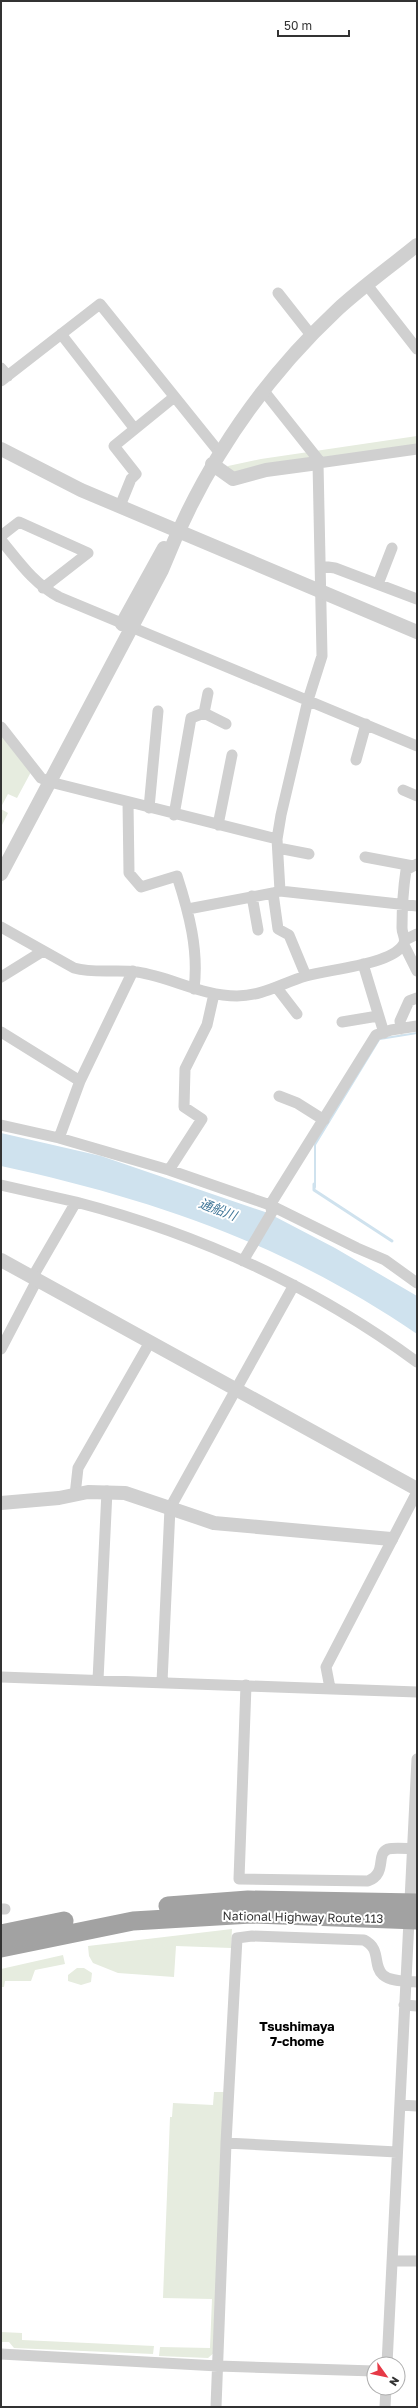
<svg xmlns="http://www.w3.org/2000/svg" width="418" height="2408" font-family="'Golos Text','Noto Sans JP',sans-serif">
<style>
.green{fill:#e6ecdf}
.water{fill:#cfe2ee}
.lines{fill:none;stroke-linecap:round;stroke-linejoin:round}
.stream{stroke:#cfe2ee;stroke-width:3}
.minor{stroke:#d0d0d0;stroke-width:11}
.tertiary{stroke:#d0d0d0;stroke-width:14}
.trunk{stroke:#a2a2a2;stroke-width:19}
.labels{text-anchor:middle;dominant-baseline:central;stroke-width:4;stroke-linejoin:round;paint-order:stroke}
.street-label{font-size:12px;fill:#333;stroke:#fff}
.water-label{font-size:13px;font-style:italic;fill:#3f7597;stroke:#fff}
.neighbourhood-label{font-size:13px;font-weight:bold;fill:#000;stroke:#fff}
</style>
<rect width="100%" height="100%" fill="#fff"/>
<path class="green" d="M417 436V447L234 474 226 469 228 466 261 459Z
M1 733 31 772 17 798 8 794 1 807Z
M1 809 8 813 1 827Z
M232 1929 231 1948 176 1946 174 1977 118 1973 93 1963 89 1956 88 1946Z
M63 1955 65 1964 35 1970 31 1981H5L4 1987H1V1969Z
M77 1968H84L92 1973 91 1982 81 1985 68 1981V1975Z
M214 2092H226L215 2352 208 2358 159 2356 160 2347 210 2348 212 2299 163 2298 170 2117H172L173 2103 213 2105Z
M1 2332 22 2333V2340L154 2346 153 2354 14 2348 9 2342H1Z"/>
<path class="water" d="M417 1032V1034L380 1040 316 1145V1188L314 1187V1144L379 1038Z
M1 1133 101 1156 268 1213 335 1248 417 1296V1334C287 1245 153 1199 1 1166Z"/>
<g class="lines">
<path class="stream" d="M314 1184V1190L392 1241"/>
<path class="minor" d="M367 285 417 349
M278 293 311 335
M61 334 134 428
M1 368 8 376
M1 381 100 304 219 452
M263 390 321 463
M120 506 131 479 136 474 114 446 173 398
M1 536 19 522 88 553 43 588
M1 540C19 562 34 584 59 597L417 746
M321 566 335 568 417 599
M378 584 392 548
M204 713 226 724
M1 727 41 778 50 782 277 839
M356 760 366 724
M403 790 417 796
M128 802 129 873 141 887 177 876C189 913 199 950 194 989
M149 808 158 711
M174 815 191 718 204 713 208 693
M218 825 232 755
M278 848 309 854
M365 857 413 866
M280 891 417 906
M252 896 258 930
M188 909 273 893
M1 927 74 968C96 974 116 969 137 972 171 977 202 996 237 996 263 996 282 983 306 976 330 969 390 965 403 945 407 940 402 934 402 928 402 909 403 890 406 870L417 864
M405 940 417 934
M404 945 417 971
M363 964 384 1033
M133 971 80 1081 59 1138 169 1170 270 1205 357 1248 385 1260 417 1283
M306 976 289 935 278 929 273 893 280 891 277 839 281 815 308 700 322 656 318 463 417 449
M1 977 43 951
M277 988 297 1014
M342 1022 378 1016
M401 1029 400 1021 409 1001 417 998
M1 1032 80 1081
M279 1096 297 1103 324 1120
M1 1125 59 1138
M169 1170 202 1119 184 1107 185 1069 207 1025 214 994
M1 1185 76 1202
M243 1261 272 1212 270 1205 376 1035 391 1030 417 1026
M32 1278 76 1202C198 1234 315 1287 417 1362
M1 1349 37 1280
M75 1495 78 1468 150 1342
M1 1677 417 1692
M98 1680 107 1491
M162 1682 170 1508 294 1285
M246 1685 239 1879 368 1881C388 1873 375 1854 388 1849 396 1847 409 1849 417 1849
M330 1688 326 1667 417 1492
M1 1909H5
M404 2005 417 2006
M400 2105 417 2106
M226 2143 397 2152
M392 2261H417
M1 2354 218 2366 374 2371
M387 2364 417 1759
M216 2407 226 2143 237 1938 252 1936 364 1940C382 1949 372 1965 383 1975 391 1982 407 1981 417 1982
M385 2407 386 2388"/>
<path class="tertiary" d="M1 449 81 490 417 632
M212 464 233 479 266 470 318 463
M122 624 164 548
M1 874 162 570C201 471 259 383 337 310 362 287 390 267 417 245
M1 1260 417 1489
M1 1503 59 1498 88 1492 125 1493 214 1523 391 1539"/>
<path class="trunk" d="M168 1906 248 1900 417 1903
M1 1934 64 1921
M1 1948 133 1921 251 1914 417 1920"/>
</g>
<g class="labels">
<g class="street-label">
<text transform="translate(303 1917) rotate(1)">National Highway Route 113</text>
</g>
<g class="water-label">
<text transform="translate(218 1209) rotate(21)">通船川</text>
</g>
<g class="neighbourhood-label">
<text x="297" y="2026">Tsushimaya<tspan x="297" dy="15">7-chome</tspan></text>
</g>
</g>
<rect width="418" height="2408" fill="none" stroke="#333333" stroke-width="4"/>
<g transform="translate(386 2376) rotate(123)"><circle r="19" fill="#ffffff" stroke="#adadad"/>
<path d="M0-3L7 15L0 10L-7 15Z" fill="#e63946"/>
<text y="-6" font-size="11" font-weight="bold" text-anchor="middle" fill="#333333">N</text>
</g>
<path d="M278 30v6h71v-6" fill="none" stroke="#333333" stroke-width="2"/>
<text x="284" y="30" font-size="12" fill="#333333" stroke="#ffffff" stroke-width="3" paint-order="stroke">50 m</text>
</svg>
